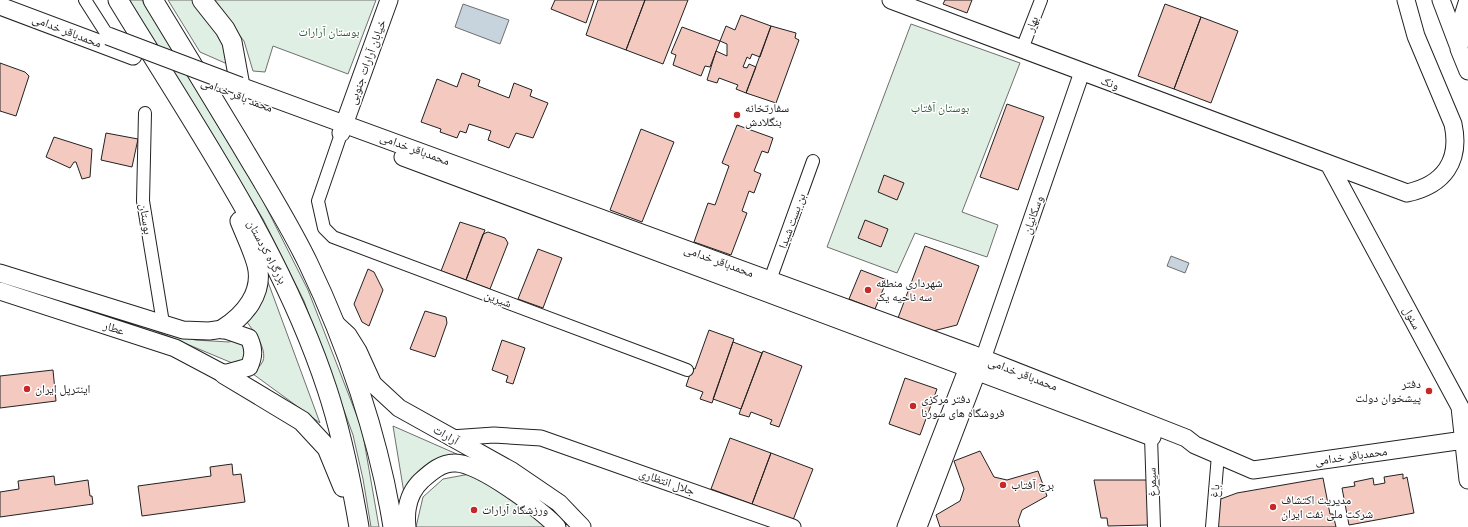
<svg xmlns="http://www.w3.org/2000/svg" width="1468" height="527" font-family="'Fira Sans Condensed','Noto Naskh Arabic',sans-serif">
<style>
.green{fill:#e0efe3;stroke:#6f6f6f}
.water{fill:#c7d3dd;stroke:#6f6f6f}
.building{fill:#f3c9c0;stroke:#222}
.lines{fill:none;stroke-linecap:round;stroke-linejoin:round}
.minor-casing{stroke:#222;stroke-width:14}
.tertiary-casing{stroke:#222;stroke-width:17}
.secondary-casing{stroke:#222;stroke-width:19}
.trunk-casing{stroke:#222;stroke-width:21}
.minor{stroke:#fff;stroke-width:12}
.tertiary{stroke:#fff;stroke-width:15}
.secondary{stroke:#fff;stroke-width:17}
.trunk{stroke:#fff;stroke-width:19}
.secondary-bridge-casing{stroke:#222;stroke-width:19;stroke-linecap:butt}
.secondary-bridge{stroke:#fff;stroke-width:17}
.poi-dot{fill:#c62828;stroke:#fff;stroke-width:1.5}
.labels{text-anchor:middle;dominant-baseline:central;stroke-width:3;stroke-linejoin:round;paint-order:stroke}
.street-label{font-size:12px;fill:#222;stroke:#fff}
.park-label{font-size:12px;fill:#2f5e38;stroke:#fff}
.poi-label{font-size:12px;fill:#222;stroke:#fff;text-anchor:start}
</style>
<rect width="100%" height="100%" fill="#fff"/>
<path class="green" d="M129 0H142L260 195 308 290 362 429 379 527H371L363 479 353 435 304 301 263 219Z
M168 0H194L230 48 232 57 225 63 200 52Z
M212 0H376L348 74 273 46 265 72 253 71 244 41Z
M911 24 1020 63 962 212 998 225 987 257 915 233 897 273 827 247Z
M268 282 320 423 253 374C256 370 261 365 263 361 267 348 254 332 247 322 259 311 264 298 268 282Z
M141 322 195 340 229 342 237 339 242 340 249 355 237 365 139 324Z
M393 426 459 455C427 463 420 463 404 493Z
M470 474 495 484 549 527H416L423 497 443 479Z"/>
<path class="water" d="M463 4 509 20 500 44 455 27Z
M1171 256 1189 263 1185 273 1167 266Z"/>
<path class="building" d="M555 0H594L586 23 551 9Z
M598 0H645L626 50 586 35Z
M645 0H688L663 64 626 50Z
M945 0H972L967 13 943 4Z
M1165 4 1201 17 1174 89 1138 76Z
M741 15 771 26 760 57 752 54 750 59 747 57 743 67 747 68 749 64 756 67 746 93 736 89 738 85 719 78 717 83 707 80 716 51 727 56V44L720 41 726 26 735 30Z
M1201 17 1238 31 1211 103 1174 89Z
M771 26 796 33 795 38 799 40 776 103 746 93Z
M682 27 720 41 710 67 705 66 701 76 673 65 676 55 671 53Z
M0 63 25 72 29 76 16 116 0 111Z
M462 73 480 80 478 86 509 98 514 83 532 90 530 96 548 103 533 138 516 133 509 148 488 140 491 131 469 124 466 133 460 131 457 138 440 132 441 129 421 122 437 79 457 87Z
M1007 104 1044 117 1018 190 980 177Z
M737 125 773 138 768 153 762 151 754 171 761 174 754 193 749 191 742 211 747 213 731 255 694 242 708 203 715 205 729 166 722 163Z
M641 129 674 142 642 222 610 210Z
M106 133 138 139 132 167 101 160Z
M54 137 92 149 90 177 82 179 76 162H74L70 168 46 157Z
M884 175 904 183 897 200 878 192Z
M865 220 888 229 881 247 858 238Z
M460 222 485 230 466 280 441 271Z
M488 232 505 238 508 243 490 289 466 280 483 234Z
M925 246 979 266 957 325 933 331 898 318Z
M538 249 562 258 543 308 518 299Z
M368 269 374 272 383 290 369 326 362 322 354 304Z
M861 270 887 280 875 309 849 299Z
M425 311 446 317 447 323 435 357 410 349Z
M709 330 734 339 712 403 700 399 703 392 686 386 692 368 695 369Z
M502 340 525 348 513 384 506 382 508 376 492 370Z
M733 342 762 353 741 409 713 399Z
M763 351 802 366 779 427 770 424 772 420 751 412 749 417 739 414Z
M53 370 56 401 0 408V376Z
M905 378 937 389 920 435 889 424Z
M730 438 771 453 752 504 711 489Z
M980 451 994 477 1007 480 1038 471 1047 496 1022 510 1018 521 1020 527H940L936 515 960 501 964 489 954 461Z
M771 453 813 469 793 520 752 504Z
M232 464 233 475 241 474 245 502 142 516 138 486 211 476 210 467Z
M1403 474V479L1407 477 1414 513 1349 525 1342 488 1355 486 1354 482 1373 478 1374 485 1385 483 1384 477Z
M54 476 55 485 88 480 90 496H92L93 504 0 517V492L19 489 18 481Z
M1323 478 1330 514H1333L1336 527H1216L1218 500 1237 493Z
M1094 480H1147L1148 525 1108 526 1107 518H1101Z"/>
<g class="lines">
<g class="minor-casing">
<path id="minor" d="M85 0 108 36
M1022 49 1041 0
M145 113 143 201 163 323
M341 134 318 201 324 228 333 237 687 370
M770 280 813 161
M1151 437 1154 527
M1212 527 1218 455"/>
</g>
<g class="tertiary-casing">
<path id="tertiary" d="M451 438 494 435 541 438 793 527
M905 527 971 357
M919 527 983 359 1082 72"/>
</g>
<g class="secondary-casing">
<path id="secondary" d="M891 0 1407 193C1444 185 1461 161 1453 124L1416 36 1406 0
M1441 0 1458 45
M1468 0 1463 16 1459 49 1468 71
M0 6 133 56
M240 86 972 354 1186 438 1195 445 1253 470 1464 440
M341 133 389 0
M403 157 1152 437
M1329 164 1460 407 1468 480
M0 273 183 330 209 331 223 329 249 338C254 349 254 356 249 367L224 374 175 348 0 291
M336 324 348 335 358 351 373 384 399 408 512 471 559 503 582 527
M407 527C405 509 409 492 422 480 431 472 441 463 454 463 477 461 542 510 557 527"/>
</g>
<g class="trunk-casing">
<path id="trunk" d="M118 0C194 125 281 249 327 389 342 434 351 480 359 527
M153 0C182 48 212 97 241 145 264 184 288 222 308 263 347 344 379 438 393 527
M202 0 225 29 232 42 240 86
M223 329C244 316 264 293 257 265 253 250 246 236 240 221
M224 374 302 421 327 448 343 487"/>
</g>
<use href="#minor" class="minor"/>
<use href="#tertiary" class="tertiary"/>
<use href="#secondary" class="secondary"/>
<use href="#trunk" class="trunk"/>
<g class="secondary-bridge-casing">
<path id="secondary-bridge" d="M108 36 240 86"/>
</g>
<use href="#secondary-bridge" class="secondary-bridge"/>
</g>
<g class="poi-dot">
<circle cx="737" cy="115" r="4"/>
<circle cx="868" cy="290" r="4"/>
<circle cx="27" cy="389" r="4"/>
<circle cx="1429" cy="391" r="4"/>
<circle cx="913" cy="406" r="4"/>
<circle cx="1003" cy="485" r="4"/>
<circle cx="1273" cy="507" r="4"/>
<circle cx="474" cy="510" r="4"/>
</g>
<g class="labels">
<g class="street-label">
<text transform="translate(1032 24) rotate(-69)">بهار</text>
<text transform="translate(67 31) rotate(21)">محمدباقر خدامی</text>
<text transform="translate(367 62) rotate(-70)">خیابان آرارات جنوبی</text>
<text transform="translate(1110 83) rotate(20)">ونک</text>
<text transform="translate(237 95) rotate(21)">محمد باقر خدامی</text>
<text transform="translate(415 149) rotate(20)">محمدباقر خدامی</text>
<text transform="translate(1033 215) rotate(-71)">وسکانیان</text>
<text transform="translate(146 219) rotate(82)">بوستان</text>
<text transform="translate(792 221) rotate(-70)">بن بست شیدا</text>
<text transform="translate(267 252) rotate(62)">بزرگراه کردستان</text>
<text transform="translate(719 261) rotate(20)">محمدباقر خدامی</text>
<text transform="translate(498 299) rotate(21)">شیرین</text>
<text transform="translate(1412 318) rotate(62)">سئول</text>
<text transform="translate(114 328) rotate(18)">عطار</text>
<text transform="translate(1023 374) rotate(21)">محمدباقر خدامی</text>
<text transform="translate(446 435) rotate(30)">آرارات</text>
<text transform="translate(1351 456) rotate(-8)">محمدباقر خدامی</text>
<text transform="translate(667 482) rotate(19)">جلال انتظاری</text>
<text transform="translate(1152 482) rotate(-92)">سیمرغ</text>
<text transform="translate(1215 491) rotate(-86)">باغ</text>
</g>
<g class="park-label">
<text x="329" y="32">بوستان آرارات</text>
<text x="940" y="108">بوستان آفتاب</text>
</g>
<g class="poi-label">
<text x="745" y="108">سفارتخانه<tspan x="745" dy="14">بنگلادش</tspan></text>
<text x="876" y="283">شهرداری منطقه<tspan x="876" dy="14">سه ناحیه یک</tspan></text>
<text x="1421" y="384" text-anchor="end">دفتر<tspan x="1421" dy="14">پیشخوان دولت</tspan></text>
<text x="35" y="389">اینترپل ایران</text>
<text x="921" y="399">دفتر مرکزی<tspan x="921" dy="14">فروشگاه های سورنا</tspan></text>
<text x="1011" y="485">برج آفتاب</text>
<text x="1281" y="500">مدیریت اکتشاف<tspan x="1281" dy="14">شرکت ملی نفت ایران</tspan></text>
<text x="482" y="510">ورزشگاه آرارات</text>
</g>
</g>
</svg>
